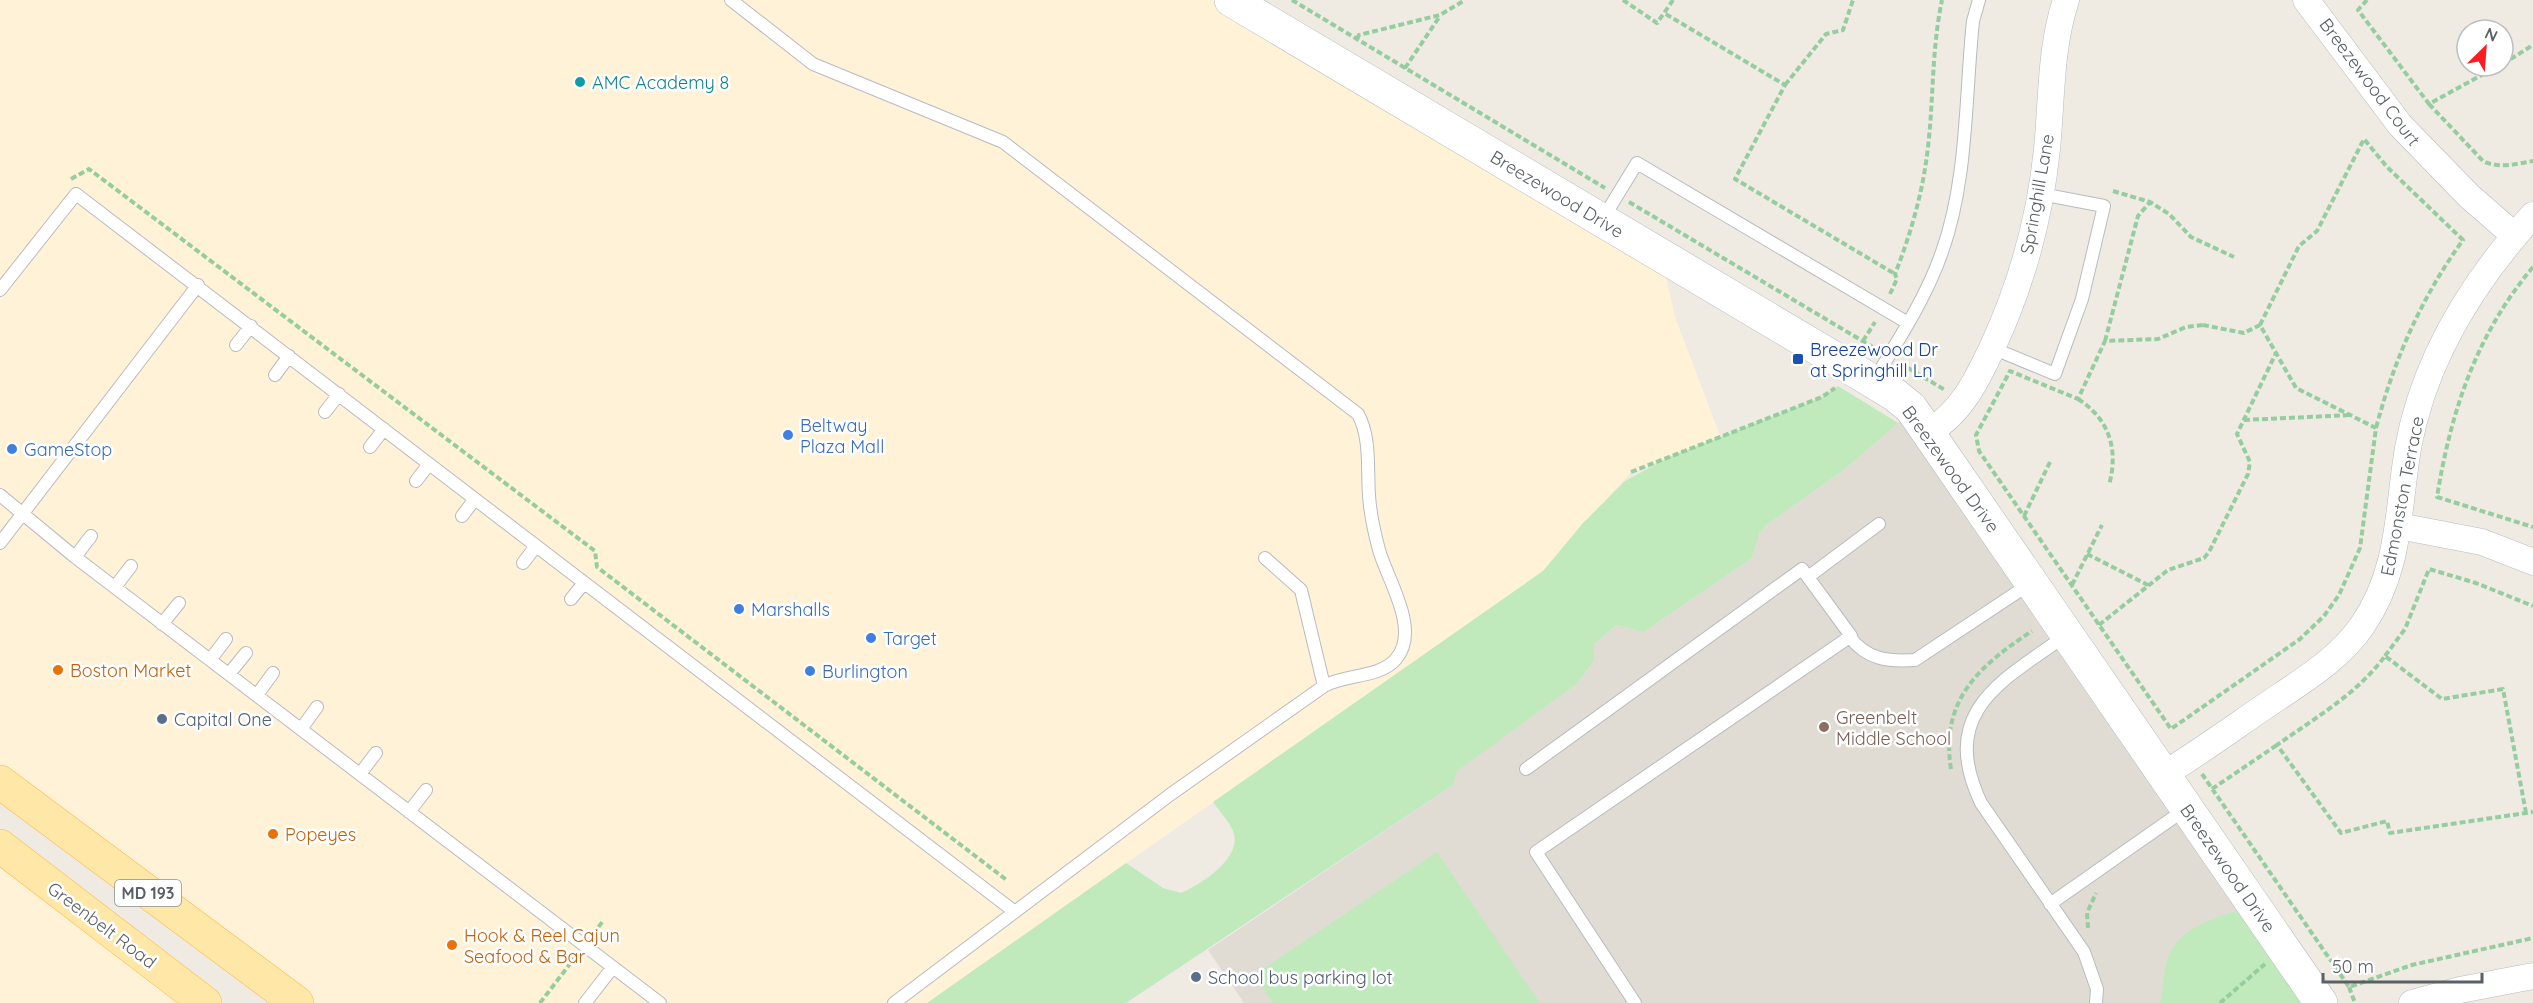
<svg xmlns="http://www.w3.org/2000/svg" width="2533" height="1003" font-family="Quicksand,sans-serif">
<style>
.commercial{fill:#fff2d7}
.education{fill:#e1dcd3}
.green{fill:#c0e9bc}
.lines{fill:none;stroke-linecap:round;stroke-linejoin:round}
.lane-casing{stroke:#b7bbc0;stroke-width:14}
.street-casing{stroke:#b7bbc0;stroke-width:27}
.secondary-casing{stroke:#b6bbc0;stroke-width:34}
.primary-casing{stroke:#feba4c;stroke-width:34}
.path{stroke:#96cda0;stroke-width:4;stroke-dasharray:6 3;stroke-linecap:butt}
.lane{stroke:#fff;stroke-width:12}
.street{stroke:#fff;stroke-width:26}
.secondary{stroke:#fff;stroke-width:33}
.primary{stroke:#ffe8a7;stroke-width:33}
.culture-dot{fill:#0f9aa8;stroke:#fff;stroke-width:2}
.transit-dot{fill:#1a4fb4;stroke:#fff;stroke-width:2}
.shop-dot{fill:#3f7fe0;stroke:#fff;stroke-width:2}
.food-dot{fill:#e8710a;stroke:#fff;stroke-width:2}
.service-dot{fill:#5c6f8a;stroke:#fff;stroke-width:2}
.education-dot{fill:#8d6e63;stroke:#fff;stroke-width:2}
.labels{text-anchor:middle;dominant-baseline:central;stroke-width:5;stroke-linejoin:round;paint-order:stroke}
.shield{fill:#fff;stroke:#8c9092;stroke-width:1.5}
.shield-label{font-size:16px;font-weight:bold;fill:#5a6064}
.culture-label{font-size:18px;fill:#0d838f;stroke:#fff;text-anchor:start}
.street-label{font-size:18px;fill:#5a6064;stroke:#fff}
.transit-label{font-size:18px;fill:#164399;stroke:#fff;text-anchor:start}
.shop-label{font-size:18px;fill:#366cbe;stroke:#fff;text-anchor:start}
.food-label{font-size:18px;fill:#c56008;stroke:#fff;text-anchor:start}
.education-label{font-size:18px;fill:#785e54;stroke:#fff;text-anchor:start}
.service-label{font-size:18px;fill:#4e5e75;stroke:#fff;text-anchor:start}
</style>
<rect width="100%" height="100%" fill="#efebe2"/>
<path class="commercial" d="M0 0H1231L1661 256 1675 317 1721 438 1631 472 1543 571 927 1003H297L0 782Z
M0 846 205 1003H0Z"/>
<path class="education" d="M1911 408 2254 905 2218 918 2163 992 2160 1003H1244L1208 950 1453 785 1456 771 1577 684 1594 661V644L1617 625 1644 632 1752 558 1760 532 1768 524 1845 469 1898 423Z"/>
<path class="green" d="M1838 386 1898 423 1845 469 1768 524 1760 532 1752 558 1644 632 1617 625 1594 644V661L1577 684 1457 771 1453 785 1126 1003H927L1126 863 1163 888 1181 893C1200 885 1241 859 1234 834 1231 823 1219 811 1213 802L1543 571 1583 523 1625 481 1671 456 1822 397Z
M1437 852 1540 1003H1273L1254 975Z
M2254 905 2321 1003H2160C2164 988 2163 971 2168 957 2181 924 2225 915 2254 905Z"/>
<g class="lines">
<g class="lane-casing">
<path id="lane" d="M731 0 813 64 1003 142 1358 414C1371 438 1367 468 1369 495 1370 514 1374 531 1379 550 1387 579 1421 630 1396 659 1380 678 1345 674 1324 686L1171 794 894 1003
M1602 220 1637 163 1908 323
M0 290 76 194 1015 912
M236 345 251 326
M1992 348 2055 374 2082 299 2104 206 2041 194
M275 375 289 356
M1874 380C1899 339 1926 298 1942 252 1968 179 1965 97 1973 21L1979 0
M325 412 339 394
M370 447 384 429
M416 481 429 464
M0 495 75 557 660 1003
M462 516 475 499
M0 543 198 285
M75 557 91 536
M1265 558 1301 590 1324 686
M523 563 536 546
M1808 577 1879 524
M115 587 131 566
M571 599 584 583
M162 624 179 603
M2065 636C2000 682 1938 712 1981 803L2084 952 2097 989 2096 1003
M1850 637C1866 659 1888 662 1915 660L2031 583
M210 660 226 639
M229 674 246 653
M257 695 273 673
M301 729 317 707
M1526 769 1802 569 1851 636 1536 852 1635 1003
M360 774 376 753
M409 812 426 790
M2050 904 2187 808
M585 1003 613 967"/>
</g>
<g class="street-casing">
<path id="street" d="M2306 0 2400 125 2469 196 2515 236
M1929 432C1962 412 1977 380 1993 346 2022 283 2040 218 2047 149 2052 98 2050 49 2066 0
M2399 526 2482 542 2533 562
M2163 775C2197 754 2229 731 2261 709 2297 684 2337 662 2362 626 2401 569 2397 513 2408 448 2424 360 2473 281 2533 215
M2412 1003 2460 990 2533 976"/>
</g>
<g class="secondary-casing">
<path id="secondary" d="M1231 0 1849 367 1895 395 1911 408 2321 1003"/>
</g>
<g class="primary-casing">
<path id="primary" d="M0 782 297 1003
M0 846 205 1003"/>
</g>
<path class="path" d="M1292 0 1605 188
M1623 0 1657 23 1664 13
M1673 0 1664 13 1785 85 1735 179 1895 274
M2367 0 2358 10 2429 104 2498 66
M1357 39 1359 35 1440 15 1465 0
M2503 64 2533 45
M1405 68 1440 16
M1785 85 1826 34 1843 30 1853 0
M2429 104 2483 161C2499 169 2516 164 2533 161
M71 179 89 169 595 551 597 567 1008 881
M2113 191 2150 202 2169 214 2191 237 2234 257
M1629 202 1876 349
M2533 267C2476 335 2451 411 2437 497L2533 527
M1890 294 1897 279 1895 274C1910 236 1922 195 1927 155 1934 103 1931 52 1942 0
M2203 325 2244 333 2260 325 2296 388 2376 428 2360 548 2339 595 2324 616 2300 639 2171 729 1979 451 1976 435 2010 371 2078 399 2105 341 2158 339 2186 327Z
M2260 325 2299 246 2317 231 2364 139 2387 167 2463 240C2421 298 2394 360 2376 428
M1863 341 1875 322
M2105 341 2138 216 2150 202
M1900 363 1945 390
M2078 399C2109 419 2119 449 2109 485
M2244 420 2351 415
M1631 472 1822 397 1835 388
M2024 516 2050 462
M2087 554 2148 585
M2072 585 2102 525
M2099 625 2168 570 2204 558 2209 552 2248 474 2250 462 2237 434 2276 353
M2385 656 2405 629 2429 569 2476 583 2533 606
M1951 769C1940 700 1979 666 2032 631
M2202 774 2349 987 2412 965 2533 938
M2212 789 2277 745
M2526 813 2503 689 2442 699 2385 656C2357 694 2315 718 2277 745L2341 833 2387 821 2390 833 2526 813 2533 812
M2088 928 2087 913 2096 893
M593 934 603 921
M2349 987 2355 1003
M540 1003 576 956
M2220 1003 2265 964"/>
<use href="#lane" class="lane"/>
<use href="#street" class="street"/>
<use href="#secondary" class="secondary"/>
<use href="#primary" class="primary"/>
</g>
<circle class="culture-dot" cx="580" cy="82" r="6"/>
<rect class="transit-dot" x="1792" y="353" width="12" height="12" rx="3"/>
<g class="shop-dot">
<circle cx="788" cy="435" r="6"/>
<circle cx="12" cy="449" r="6"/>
<circle cx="739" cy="609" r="6"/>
<circle cx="871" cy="638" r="6"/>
<circle cx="810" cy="671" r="6"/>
</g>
<g class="food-dot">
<circle cx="58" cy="670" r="6"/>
<circle cx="273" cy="834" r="6"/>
<circle cx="452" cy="945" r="6"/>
</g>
<g class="service-dot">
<circle cx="162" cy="719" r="6"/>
<circle cx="1196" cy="977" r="6"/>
</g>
<circle class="education-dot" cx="1824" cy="727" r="6"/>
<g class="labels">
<rect class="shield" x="115" y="880" width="66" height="26" rx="4.5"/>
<g class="shield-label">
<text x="148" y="893">MD 193</text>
</g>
<g class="culture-label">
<text x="592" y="82">AMC Academy 8</text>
</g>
<g class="street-label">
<text transform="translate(2370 82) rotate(53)">Breezewood Court</text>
<text transform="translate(1557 194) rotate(31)">Breezewood Drive</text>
<text transform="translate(2037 194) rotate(-80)">Springhill Lane</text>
<text transform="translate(1951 469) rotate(54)">Breezewood Drive</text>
<text transform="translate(2402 496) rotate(-79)">Edmonston Terrace</text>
<text transform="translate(2228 868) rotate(55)">Breezewood Drive</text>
<text transform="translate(102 925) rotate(37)">Greenbelt Road</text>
</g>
<g class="transit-label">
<text x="1810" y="349">Breezewood Dr<tspan x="1810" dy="21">at Springhill Ln</tspan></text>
</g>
<g class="shop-label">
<text x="800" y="425">Beltway<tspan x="800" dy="21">Plaza Mall</tspan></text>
<text x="24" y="449">GameStop</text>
<text x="751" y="609">Marshalls</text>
<text x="883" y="638">Target</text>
<text x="822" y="671">Burlington</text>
</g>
<g class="food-label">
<text x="70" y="670">Boston Market</text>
<text x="285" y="834">Popeyes</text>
<text x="464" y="935">Hook &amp; Reel Cajun<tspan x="464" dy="21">Seafood &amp; Bar</tspan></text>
</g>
<g class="education-label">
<text x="1836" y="717">Greenbelt<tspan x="1836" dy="21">Middle School</tspan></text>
</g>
<g class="service-label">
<text x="174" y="719">Capital One</text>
<text x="1208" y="977">School bus parking lot</text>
</g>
</g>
<g transform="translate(2485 48) rotate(25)"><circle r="28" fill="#ffffff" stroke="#bdbfc1" stroke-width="1.5"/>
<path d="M0-4.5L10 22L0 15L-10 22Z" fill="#f81e23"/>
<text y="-9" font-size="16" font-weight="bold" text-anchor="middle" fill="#5a6064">N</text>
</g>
<path d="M2323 973v9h159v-9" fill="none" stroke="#5a6064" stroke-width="3"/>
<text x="2332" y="973" font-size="18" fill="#5a6064" stroke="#ffffff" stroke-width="4.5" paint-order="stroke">50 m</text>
</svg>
